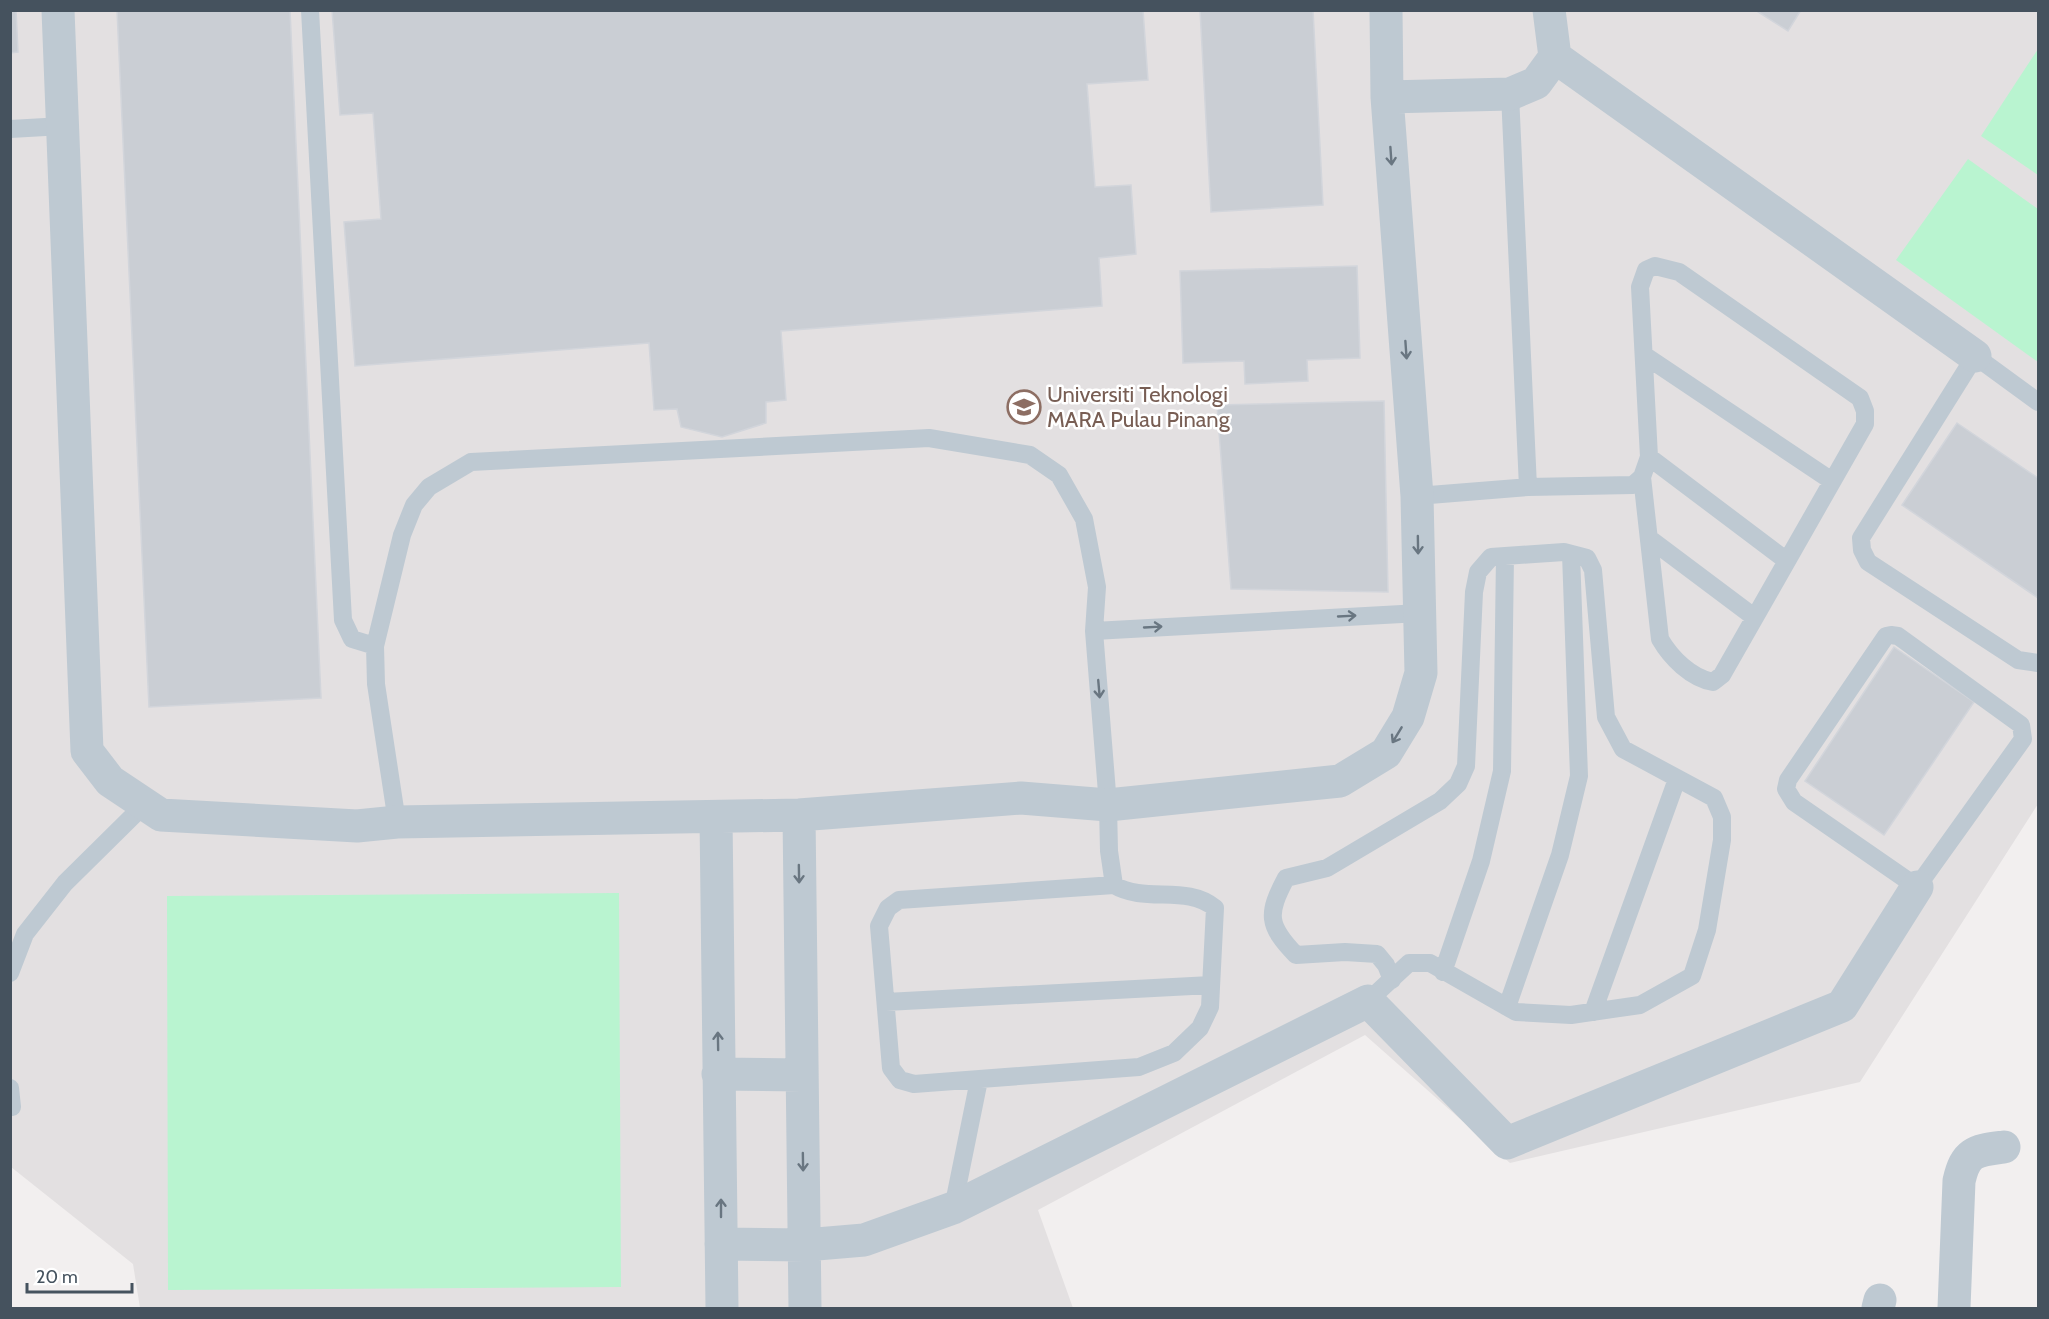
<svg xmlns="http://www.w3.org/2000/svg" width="2049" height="1319" font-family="Cabin,sans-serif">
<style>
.education{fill:#e3e0e1}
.green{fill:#b9f4d0}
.building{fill:#caced4;stroke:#d2d5db;stroke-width:1.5}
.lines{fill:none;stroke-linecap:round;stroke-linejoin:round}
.service{stroke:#bec9d2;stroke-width:18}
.minor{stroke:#bec9d2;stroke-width:33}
.oneway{stroke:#697681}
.labels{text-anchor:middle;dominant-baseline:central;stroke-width:5;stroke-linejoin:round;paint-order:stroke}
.education-label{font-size:22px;fill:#785e54;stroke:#fff;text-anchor:start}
</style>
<rect width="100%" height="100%" fill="#f2efef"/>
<path class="education" d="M10 11H2038V804L1860 1082 1510 1163 1365 1035 1038 1210 1073 1308H140L133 1264 11 1167Z"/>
<path class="green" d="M2038 49V175L1981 136Z
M1968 159 2038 209V362L1896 260Z
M619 893 621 1287 168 1290 167 896Z"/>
<path class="building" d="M10 10H16L18 52 10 53Z
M117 10H290L321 698 149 707Z
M332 10H1143L1148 80 1087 84 1095 187 1131 185 1136 254 1099 258 1102 306 781 331 786 400 766 402V423L722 437 681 427 677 409 654 410 649 343 355 366 344 222 381 219 373 113 340 115Z
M1200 10H1313L1323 205 1211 212Z
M1755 10H1801L1788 31Z
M1357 266 1360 358 1307 360 1308 381 1245 384 1244 361 1183 363 1180 271Z
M1384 401 1388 592 1231 589 1217 405Z
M1957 423 2038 478V598L1902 505Z
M1894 647 1974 702 1884 835 1805 781Z"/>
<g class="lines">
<path class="service" d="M310 10 343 620 352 639 375 646
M1510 94 1528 487
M10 129 63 126
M1644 355 1832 481
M2038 402 1975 356 1861 538 1862 550 1868 562 2018 660 2038 663
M1649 457 1787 561
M1417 496 1528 487 1633 485 1642 477 1649 457 1640 287 1646 270 1655 266 1679 272 1860 398 1865 411V424L1722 675 1713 682C1691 678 1671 658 1660 639L1642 477
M1650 539 1754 617
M1094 631 1420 613
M1891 635 1898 636 2021 725 2023 739 1917 887 1794 802 1786 789 1788 780 1886 636Z
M397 822 376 684 375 646 402 535 414 505 429 487 471 462 929 438 1030 455 1059 475 1084 519 1097 587 1094 631 1108 805 1109 851 1114 885
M1114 885C1146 904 1186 884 1215 908L1210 1007 1200 1028 1174 1053 1139 1067 914 1084 900 1080 891 1068 879 926 888 908 899 900Z
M1443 972 1481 861 1502 771 1505 556
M10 973 25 934 65 883 145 804
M1368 1001 1409 963H1430L1516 1012 1571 1015 1640 1005 1692 976 1707 930 1722 840V817L1714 798 1623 749 1606 717 1593 570 1587 558 1564 552 1491 557 1478 572 1474 592 1466 766 1458 784 1440 801 1327 868 1286 878C1267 914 1267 925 1296 955L1345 952 1377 954 1386 965 1392 980
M886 1002 1211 985
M1507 1007 1560 855 1579 776 1571 554
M1593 1012 1677 779
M10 1088 12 1107
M953 1208 979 1080"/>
<path class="minor" d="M58 10 87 751 110 781 161 815 357 826 397 822 799 815 1021 798 1108 805 1340 781 1386 753 1408 717 1421 673 1417 496 1387 97 1386 10
M1555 57 1975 356
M1387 97 1510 94 1536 83 1555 57 1549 10
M799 815 805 1308
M716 817 722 1308
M718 1074 802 1075
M721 1244 805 1245 864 1240 953 1208 1368 1001 1507 1143 1842 1006 1917 887
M1878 1308 1880 1300
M1954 1308 1959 1181C1966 1151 1975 1151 2004 1147"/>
</g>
<defs><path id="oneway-shaft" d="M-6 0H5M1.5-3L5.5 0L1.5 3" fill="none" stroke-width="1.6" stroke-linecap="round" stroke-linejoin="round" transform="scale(1.5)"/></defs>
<g class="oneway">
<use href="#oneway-shaft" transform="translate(1391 156) rotate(86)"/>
<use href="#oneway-shaft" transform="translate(1406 350) rotate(86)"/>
<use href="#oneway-shaft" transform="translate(1418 545) rotate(89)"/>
<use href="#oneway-shaft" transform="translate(1347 616) rotate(-3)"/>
<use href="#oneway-shaft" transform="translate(1153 627) rotate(-3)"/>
<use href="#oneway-shaft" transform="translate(1099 689) rotate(85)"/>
<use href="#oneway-shaft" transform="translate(1397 735) rotate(121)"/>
<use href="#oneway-shaft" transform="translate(799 874) rotate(89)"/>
<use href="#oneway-shaft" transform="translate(718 1041) rotate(-91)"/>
<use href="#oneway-shaft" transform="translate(803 1162) rotate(89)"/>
<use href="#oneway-shaft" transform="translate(721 1208) rotate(-90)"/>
</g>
<defs>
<g id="university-ring" transform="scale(1.725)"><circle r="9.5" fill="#fff" stroke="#8d6e63" stroke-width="1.5"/><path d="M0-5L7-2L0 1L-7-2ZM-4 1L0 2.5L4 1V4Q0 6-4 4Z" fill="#8d6e63"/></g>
</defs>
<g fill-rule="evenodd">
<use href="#university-ring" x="1024" y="407"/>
</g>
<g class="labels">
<g class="education-label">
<text x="1047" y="394">Universiti Teknologi<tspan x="1047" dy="25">MARA Pulau Pinang</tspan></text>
</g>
</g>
<rect width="2049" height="1319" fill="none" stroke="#45525e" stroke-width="24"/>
<path d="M27 1283v9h105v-9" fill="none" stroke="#45525e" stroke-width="3"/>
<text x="36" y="1283" font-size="18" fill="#45525e" stroke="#ffffff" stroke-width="4.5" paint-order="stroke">20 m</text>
</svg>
